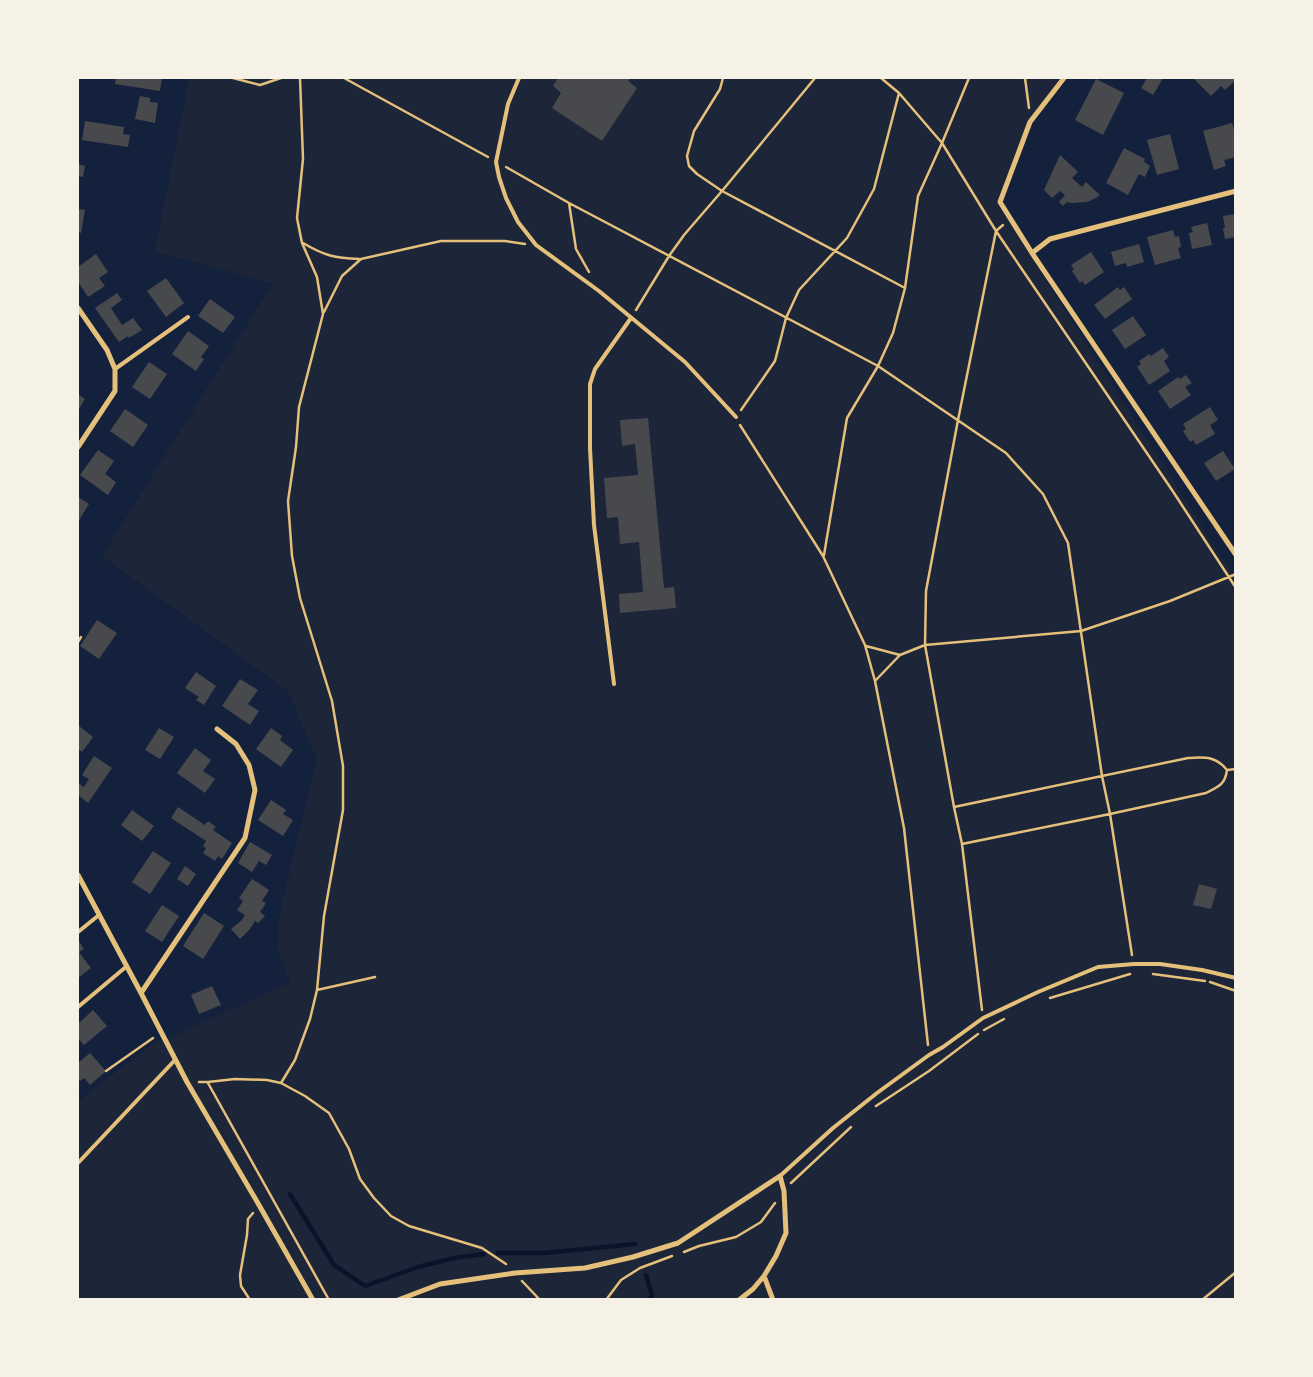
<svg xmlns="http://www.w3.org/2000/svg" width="1313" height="1377" font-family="'Roboto Condensed',sans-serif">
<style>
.green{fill:#1d2539}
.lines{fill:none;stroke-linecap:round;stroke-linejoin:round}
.stream{stroke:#0b132b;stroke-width:4.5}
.building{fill:#48494c}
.path{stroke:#e5c07b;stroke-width:2.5}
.service{stroke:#e5c07b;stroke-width:4}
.minor{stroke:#e5c07b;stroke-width:5}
</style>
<rect width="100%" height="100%" fill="#14213d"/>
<path class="green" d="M189 78H1061L1029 121 997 202 1009 222 1235 578V1299L78 1300V1101L157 1041 176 1035 290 982 278 951 279 916 317 759 288 691 102 556 273 283 155 252Z"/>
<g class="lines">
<path class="stream" d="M290 1194 334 1265 365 1286 418 1267 454 1258 484 1254
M498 1253H544L635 1244
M646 1275 652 1295 649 1300"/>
</g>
<path class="building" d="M116 78H162L160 91 115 84Z
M558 78H631L628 81 637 88 602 141 552 108 561 93 553 86Z
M1147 78H1163L1153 95 1141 88Z
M1193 78H1236V80L1225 90 1221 86 1211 96Z
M1096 79 1124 93 1103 135 1075 120Z
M140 96 150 98V102L158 103 155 123 135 119Z
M85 121 124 127 123 134 130 135 128 147 82 140Z
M1232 123 1236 136V157L1224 160 1226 166 1214 170 1203 131Z
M1170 134 1179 169 1157 175 1147 140Z
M1124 148 1145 159 1144 162 1150 166 1145 177 1139 174 1128 195 1106 183Z
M1060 155 1078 172 1072 178 1082 187 1086 182 1100 195 1096 198 1087 202 1072 203 1067 202 1063 206 1059 202 1065 195 1060 191 1052 198 1044 190Z
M78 164 85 166 83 177 78 176Z
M78 209 85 210 81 233 78 232Z
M1236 214V237L1225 239 1223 228H1225L1223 216Z
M1207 223 1212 245 1192 249 1189 233 1193 232 1191 227Z
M1173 230 1175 237 1179 236 1181 247 1178 248 1181 258 1155 265 1147 237Z
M1139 244 1144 262 1127 267 1126 263 1115 266 1111 252Z
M1091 252 1104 272 1085 285 1082 281 1080 283 1072 271 1074 269 1071 265Z
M96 254 108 272 99 278 105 286 88 297 78 282V267Z
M166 278 184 303 166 317 147 291Z
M1118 287 1120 290 1124 287 1132 299 1105 319 1094 305Z
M117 293 122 300 111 308 122 325 133 318 142 330 129 338 128 336 119 342 95 308Z
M210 299 235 317 223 333 198 316Z
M1133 316 1146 335 1125 349 1112 330Z
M188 331 209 346 201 357 204 359 196 371 172 354Z
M1163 348 1169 357 1164 361 1170 371 1149 385 1137 367 1141 364 1139 361 1149 354 1151 356Z
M149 362 167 374 150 399 132 387Z
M1186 375 1192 383 1185 387 1191 395 1170 409 1158 391 1178 377 1180 379Z
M78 394 85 399 78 411Z
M1210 407 1218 420 1210 425 1215 434 1196 445 1193 440 1190 442 1183 431 1186 429 1183 424Z
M125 409 148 425 133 447 110 431Z
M648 418 664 588 674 587 676 608 620 613 619 594 643 592 639 542 620 544 618 517 607 518 604 478 638 475 635 444 622 446 620 420Z
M98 450 114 461 105 474 116 482 108 495 80 475Z
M1223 451 1235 469 1216 481 1204 463Z
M78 497 89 504 78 522Z
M97 620 117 633 99 659 80 646Z
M196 672 216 686 204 705 196 700 199 697 185 688Z
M240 679 258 690 248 704 259 711 250 725 222 706Z
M79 726 93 737 82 752 78 749V728Z
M159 728 174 737 160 759 145 750Z
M271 728 282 736 280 740 293 750 281 767 256 749Z
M195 748 211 760 203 771 215 779 205 793 177 773Z
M94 756 112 768 88 803 78 795V783L84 787 89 779 82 775Z
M271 800 286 810 283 814 293 820 283 836 258 820Z
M178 807 205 825 208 821 216 827 213 830 232 843 222 859 218 856 215 861 203 853 206 848 203 846 206 841 171 818Z
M132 810 154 826 142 841 121 825Z
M250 842 272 855 266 865 259 861 252 872 238 863Z
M153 851 171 863 150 894 132 882Z
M185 866 196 874 188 886 177 879Z
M252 879 269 890 262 901 266 903 260 912 265 916 258 923 255 921 250 929 240 939 231 929 242 920 245 915 237 910 243 901 239 898Z
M1199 884 1217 889 1211 909 1193 905Z
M162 905 179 916 162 942 145 931Z
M204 913 224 926 203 959 183 946Z
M78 940 84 949 79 952 91 968 78 978Z
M212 986 221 1005 199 1014 191 995Z
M93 1010 107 1026 84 1045 78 1038V1024Z
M90 1053 106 1071 90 1085 84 1078 80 1081 78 1078V1063Z"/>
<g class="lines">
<path class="path" d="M233 78 260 85 281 78
M344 78 488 157
M723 78 720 89 694 131 687 156 689 166 697 174 722 191 905 288
M881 78 899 93 942 143 996 231 1172 490 1236 588
M1025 78 1029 108
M506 167 569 203 878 366 1006 453 1043 494 1068 543 1102 776 1110 814 1132 955
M569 203 576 249 589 272
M303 243C325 256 335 258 359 259
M636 310 669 256 684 235 722 191 815 78
M324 312 342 276 361 259 441 241H505L525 244
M741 410 775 361 786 318 799 290 847 238 874 189 899 93
M740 425 823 556 865 645 875 681 904 828 928 1045
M824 555 847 418 878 366 893 333 905 288 918 196 942 143 969 78
M78 642 81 637
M866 646 900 655 925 645 1081 631 1170 601 1236 574
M875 681 900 655
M1227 770 1236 769
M954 807 1188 758C1205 757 1216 756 1227 770 1225 785 1218 787 1206 793L1110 814 962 844
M1153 974 1205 981
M1210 982 1236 991
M317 990 375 977
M1050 998 1130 974
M982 1010 962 844 954 807 925 645 926 591 958 420 996 231 1003 225
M984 1030 1004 1019
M106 1071 153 1038
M199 1082H208L235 1079 267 1080 281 1083 305 1096 329 1113 349 1149 360 1179 374 1198 391 1216 409 1226 482 1248 506 1264
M208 1083 329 1300
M281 1083 295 1060 310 1019 317 990 324 916 343 810V766L332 701 300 598 292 556 288 501 296 447 299 407 323 314 317 277 302 243 297 218 303 159 300 78
M876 1106 929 1071 978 1034
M791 1183 851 1127
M684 1252 699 1246 736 1237 761 1222 775 1203
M522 1281 540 1300
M250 1300 241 1286 240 1275 247 1235 248 1219 253 1213
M606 1300 621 1280 640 1268 672 1256
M1202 1300 1236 1272"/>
<path class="service" d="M519 78 508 104 496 162 499 177 506 198 518 222 536 245 599 291 685 362 736 417
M115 369 188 317
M614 684 594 525 590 448V384L595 369 631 318
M78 932 99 915
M78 1007 127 966
M78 1163 175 1060
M780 1176 833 1128 877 1093 929 1055 943 1047 983 1018 1038 992 1098 967 1134 964H1160L1202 970 1236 978"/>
<path class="minor" d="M1064 78 1030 122 1000 202 1032 253 1236 555
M1032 253 1050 239 1236 191
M78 308 107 350 115 369V391L78 447
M78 875 141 993 187 1082 259 1205 313 1300
M141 993 245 838 255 790 249 765 236 744 217 729
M764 1276 773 1300
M398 1300 440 1284 515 1273 585 1268 633 1257 678 1243 780 1176 784 1191 786 1233 776 1256 764 1276 753 1289 739 1300"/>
</g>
<rect width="1313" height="1377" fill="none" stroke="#f6f1e7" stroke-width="158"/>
</svg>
